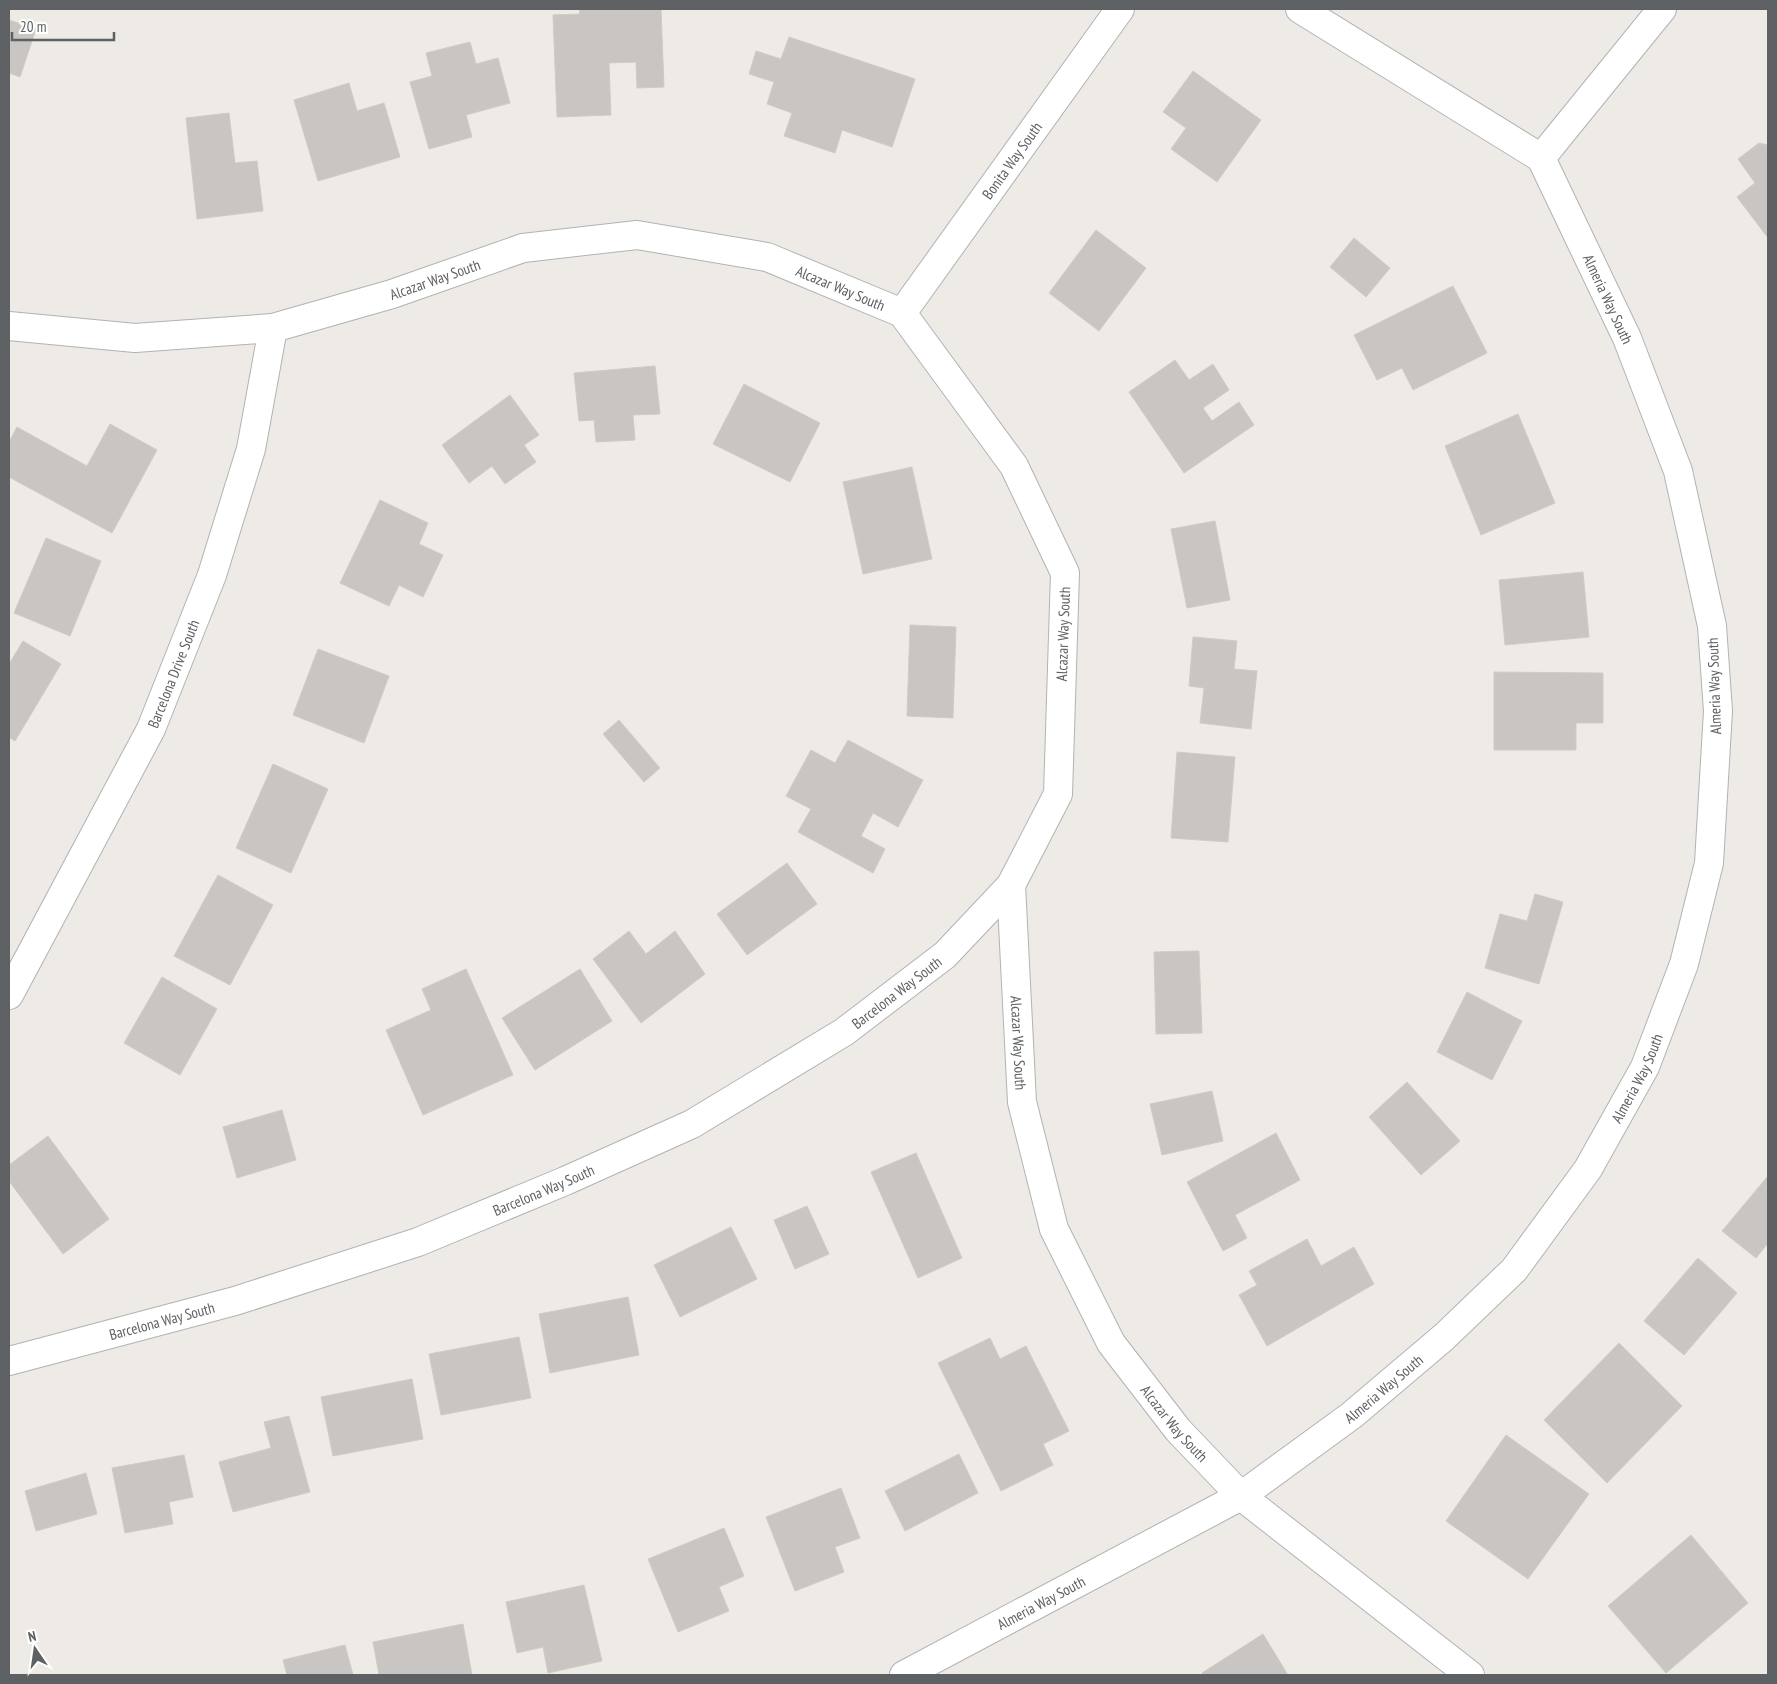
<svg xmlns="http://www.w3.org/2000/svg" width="1777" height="1684" font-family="'PT Sans Narrow',sans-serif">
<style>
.building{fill:#c9c5c2;stroke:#d2cbc4}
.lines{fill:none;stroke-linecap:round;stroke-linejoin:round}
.minor-casing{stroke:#b0b3b6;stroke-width:30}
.minor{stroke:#fff;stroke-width:28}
.labels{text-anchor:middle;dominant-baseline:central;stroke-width:5;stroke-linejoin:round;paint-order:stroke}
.street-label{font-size:15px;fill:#5d6164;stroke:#fff}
</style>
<rect width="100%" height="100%" fill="#eeeae5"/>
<path class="building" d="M579 9H661L664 87 637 88 636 62 609 63 611 115 557 117 553 15 580 14Z
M9 20 36 29 20 77 9 73Z
M789 37 915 79 892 147 842 130 835 153 784 136 792 113 767 104 774 82 749 74 756 51 781 59Z
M470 42 476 64 498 58 510 103 466 115 472 137 429 149 410 82 432 76 426 53Z
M1193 71 1261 120 1217 182 1171 149 1186 128 1163 112Z
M349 83 357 111 384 103 400 157 318 181 294 100Z
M229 113 235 163 257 161 263 211 197 219 186 118Z
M1759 143 1768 145V238L1737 197 1755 183 1738 159Z
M1096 230 1146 268 1099 331 1049 293Z
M1354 238 1390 268 1366 297 1330 267Z
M1453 286 1487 353 1413 390 1402 368 1377 380 1354 335Z
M1175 360 1189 380 1213 364 1229 390 1203 408 1212 421 1239 402 1254 425 1184 473 1129 392Z
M655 366 660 414 633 415 635 440 596 442 594 420 579 421 574 373Z
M744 384 820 423 790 482 713 444Z
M510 395 539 435 524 445 536 462 505 484 492 466 469 483 442 445Z
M1518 414 1555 503 1481 535 1445 446Z
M110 424 157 450 112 533 9 477V442L17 427 87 466Z
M912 467 932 559 863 574 843 482Z
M380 500 428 523 419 544 443 555 423 597 399 585 389 606 340 583Z
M1215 521 1230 600 1187 608 1171 529Z
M46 538 101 561 70 636 14 613Z
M1583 572 1589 637 1505 645 1499 580Z
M910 625 956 627 953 718 907 716Z
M1193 637 1237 641 1234 669 1257 671 1251 729 1200 723 1204 688 1189 686Z
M23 641 61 664 15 741 9 737V664Z
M318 649 389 676 364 743 293 715Z
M1494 672 1603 673V723H1576V750H1494Z
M619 720 660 768 644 782 603 734Z
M848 740 923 780 898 827 873 813 861 836 885 849 873 873 798 832 811 809 786 796 811 750 835 763Z
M1177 752 1235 757 1228 842 1171 838Z
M273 764 328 789 291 873 236 848Z
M787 863 817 904 747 955 717 914Z
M218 875 273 905 230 985 174 956Z
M1535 894 1563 902 1539 984 1485 968 1500 914 1527 921Z
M629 931 646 954 675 931 705 974 641 1023 593 959Z
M1199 951 1202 1033 1156 1034 1154 952Z
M466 969 513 1075 423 1115 386 1030 431 1010 422 989Z
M580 969 612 1021 535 1070 502 1018Z
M162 977 217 1009 180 1075 124 1043Z
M1467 992 1522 1021 1492 1080 1437 1052Z
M1407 1082 1460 1141 1421 1175 1369 1117Z
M1212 1091 1223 1141 1162 1155 1150 1104Z
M282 1110 296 1160 237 1178 223 1127Z
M1276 1133 1300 1180 1235 1215 1247 1238 1223 1251 1187 1182Z
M48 1136 109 1219 63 1254 9 1181V1165Z
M916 1153 962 1258 918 1278 871 1172Z
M1768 1176V1243L1756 1258 1722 1231Z
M807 1206 829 1254 795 1269 774 1220Z
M731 1227 757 1279 680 1317 654 1265Z
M1307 1239 1321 1266 1354 1247 1374 1284 1267 1346 1239 1295 1257 1285 1249 1271Z
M1698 1258 1737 1293 1684 1355 1644 1321Z
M628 1297 639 1355 550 1373 539 1314Z
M519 1337 531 1398 441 1415 429 1354Z
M990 1338 1000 1359 1026 1346 1069 1431 1043 1444 1053 1465 1001 1491 938 1363Z
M1619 1343 1682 1406 1607 1483 1544 1420Z
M412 1379 423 1439 333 1456 321 1397Z
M289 1416 310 1492 233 1512 219 1462 271 1448 264 1422Z
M1506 1435 1589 1494 1528 1579 1446 1521Z
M959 1454 978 1493 905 1531 885 1491Z
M184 1455 193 1497 169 1502 173 1524 125 1533 112 1468Z
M86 1473 97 1514 36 1531 25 1491Z
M841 1488 860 1538 835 1547 844 1572 795 1591 766 1517Z
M724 1528 744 1576 719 1587 729 1611 678 1632 648 1559Z
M1691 1535 1748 1603 1666 1673 1608 1606Z
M584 1585 602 1661 548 1673 543 1647 517 1653 506 1602Z
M463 1624 472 1675H379L373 1642Z
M1263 1634 1288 1675H1204L1202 1673Z
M345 1645 353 1675H287L283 1660Z"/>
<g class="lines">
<g class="minor-casing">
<g id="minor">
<path d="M1541 158 1662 9"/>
<path id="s1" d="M902 313 1120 9"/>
<path id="s2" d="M9 326 135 338 273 328 392 294 523 248 637 235 767 257 902 313 1014 466 1065 573 1058 794 1011 885 1022 1102 1054 1229 1111 1343 1178 1430 1241 1496 1470 1675"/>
<path id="s3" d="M9 995 151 729 212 575 251 449 273 328"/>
<path id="s4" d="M9 1361 235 1301 418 1242 565 1181 692 1124 844 1032 945 955 1011 885"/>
<path id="s5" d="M904 1675 1241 1496 1352 1415 1444 1337 1514 1270 1588 1169 1645 1067 1684 964 1709 863 1718 711 1712 626 1678 471 1627 338 1541 158 1300 9"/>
</g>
</g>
<use href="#minor" class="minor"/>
</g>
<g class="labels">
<g class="street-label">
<text stroke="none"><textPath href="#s1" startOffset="188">Bonita Way South</textPath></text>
<text stroke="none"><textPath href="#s2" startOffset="434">Alcazar Way South</textPath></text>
<text stroke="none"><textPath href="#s2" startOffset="854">Alcazar Way South</textPath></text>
<text transform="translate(1608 299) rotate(65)">Almeria Way South</text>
<text transform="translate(1063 634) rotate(-88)">Alcazar Way South</text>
<text stroke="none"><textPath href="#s3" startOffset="361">Barcelona Drive South</textPath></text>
<text transform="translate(1714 686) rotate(-92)">Almeria Way South</text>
<text stroke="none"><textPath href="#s4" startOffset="968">Barcelona Way South</textPath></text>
<text stroke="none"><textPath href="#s2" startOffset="1710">Alcazar Way South</textPath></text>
<text stroke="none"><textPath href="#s5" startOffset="965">Almeria Way South</textPath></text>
<text stroke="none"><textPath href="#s4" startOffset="562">Barcelona Way South</textPath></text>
<text stroke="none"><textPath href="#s4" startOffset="158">Barcelona Way South</textPath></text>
<text stroke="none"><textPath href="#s5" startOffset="560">Almeria Way South</textPath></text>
<text stroke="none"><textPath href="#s2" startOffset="2130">Alcazar Way South</textPath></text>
<text stroke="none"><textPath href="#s5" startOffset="155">Almeria Way South</textPath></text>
</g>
</g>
<rect width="1777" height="1684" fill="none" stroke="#5d6164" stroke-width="20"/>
<g transform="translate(35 1649) rotate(347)" stroke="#ffffff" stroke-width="4" paint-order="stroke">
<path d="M0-4L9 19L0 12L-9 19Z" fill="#5d6164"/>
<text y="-8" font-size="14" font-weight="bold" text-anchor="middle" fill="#5d6164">N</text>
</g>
<path d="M12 32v8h102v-8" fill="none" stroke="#5d6164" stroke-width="2.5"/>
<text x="20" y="32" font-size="15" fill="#5d6164" stroke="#ffffff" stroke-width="4" paint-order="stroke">20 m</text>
</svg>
